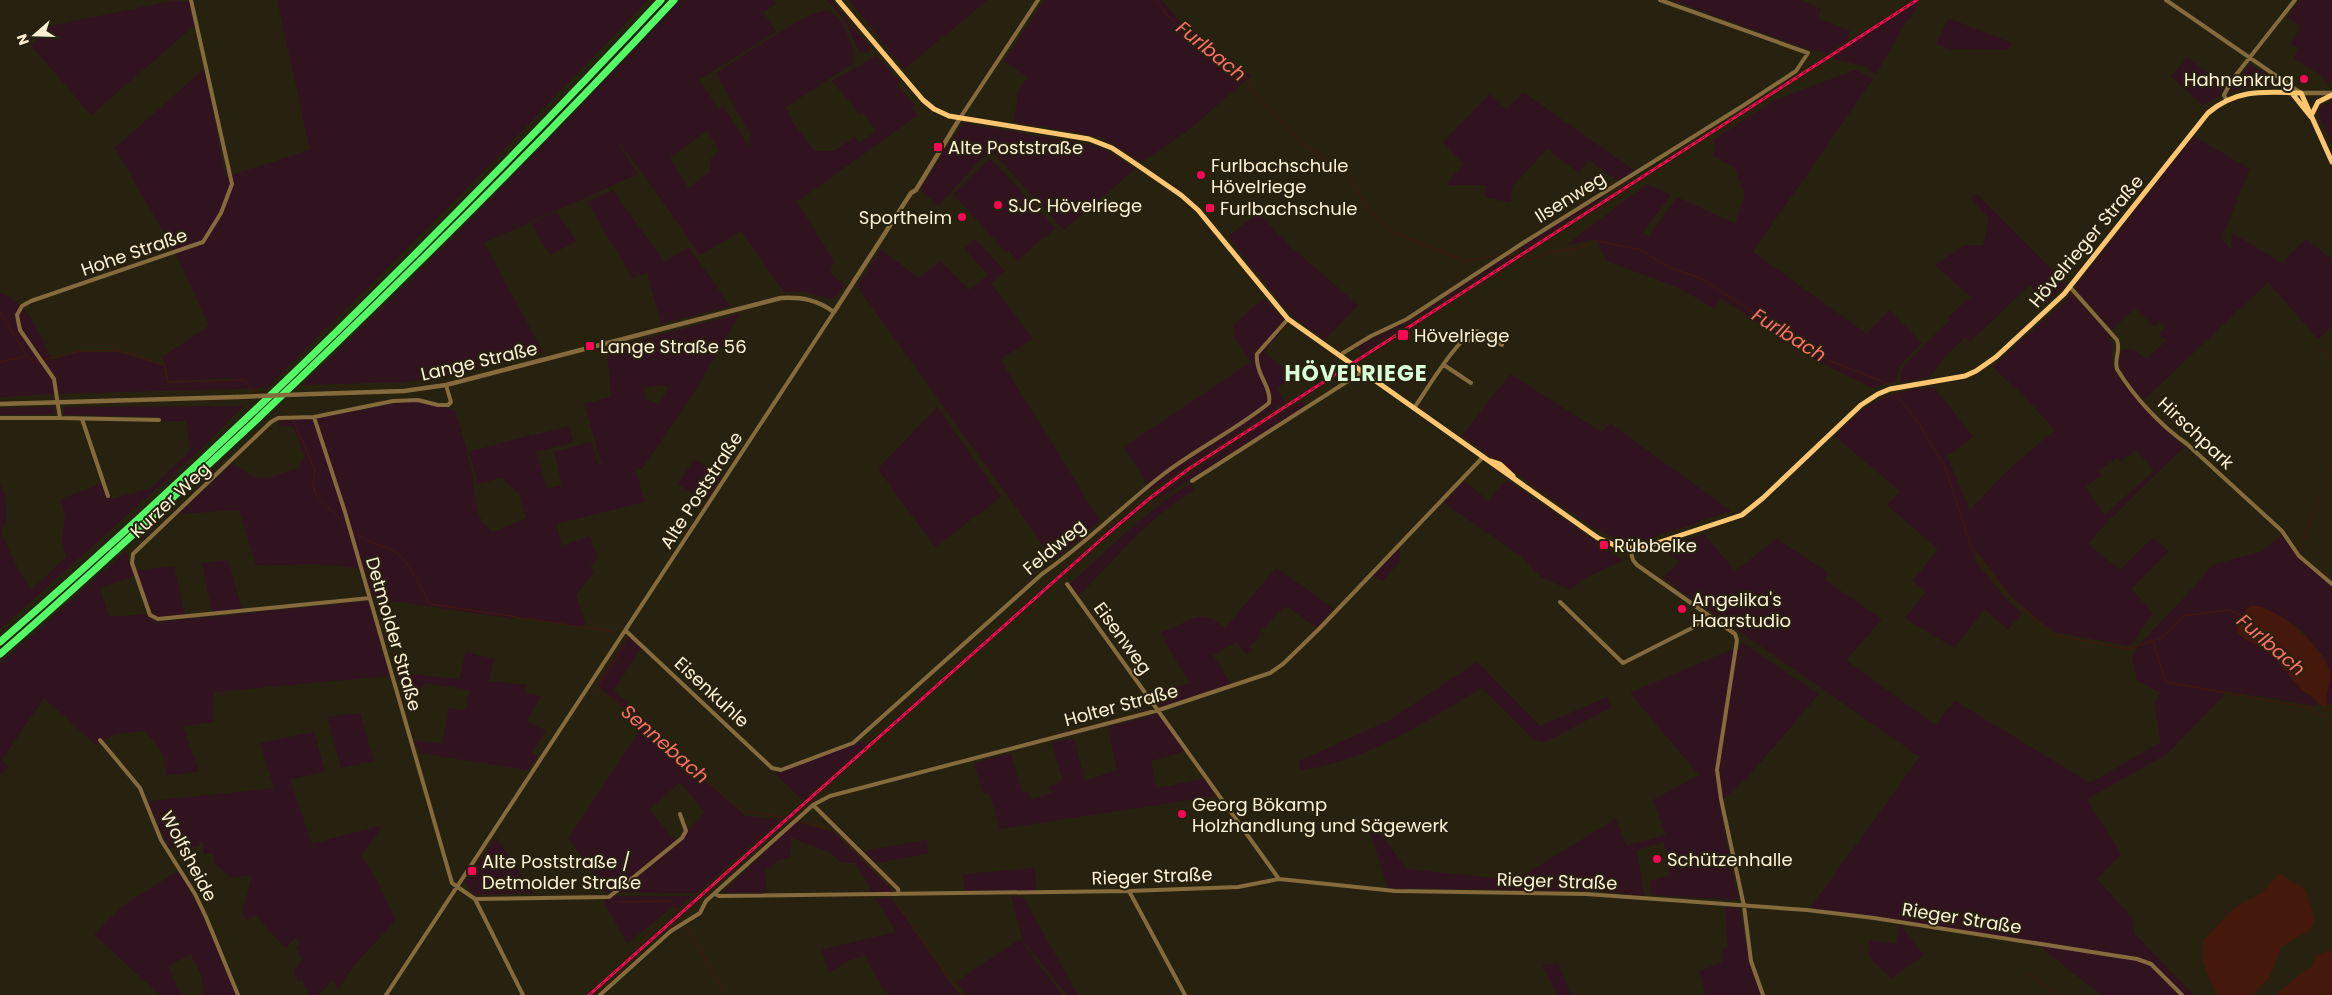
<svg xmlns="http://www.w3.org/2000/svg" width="2332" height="995" font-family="Poppins,sans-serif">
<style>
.green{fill:#311320;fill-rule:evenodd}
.water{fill:#44180b}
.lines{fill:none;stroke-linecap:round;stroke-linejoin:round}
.stream{stroke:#44180b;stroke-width:1}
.minor{stroke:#856a3c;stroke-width:4}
.tertiary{stroke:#856a3c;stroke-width:4.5}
.secondary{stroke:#fdc66f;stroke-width:5}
.motorway{stroke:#53fc66;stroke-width:7}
.rail-casing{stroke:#fb0652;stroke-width:3}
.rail{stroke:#272110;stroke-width:1;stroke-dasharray:4;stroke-linecap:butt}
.tertiary-bridge{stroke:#856a3c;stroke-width:4.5}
.poi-dot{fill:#fb0652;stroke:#272110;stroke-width:2}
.labels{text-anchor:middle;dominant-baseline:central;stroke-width:4;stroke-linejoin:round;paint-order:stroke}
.poi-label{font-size:18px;fill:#fef2d6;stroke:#272110;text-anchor:start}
.street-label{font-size:18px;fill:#fef2d6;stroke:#272110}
.water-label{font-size:19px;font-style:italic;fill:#fd6e66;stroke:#272110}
.district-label{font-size:22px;font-weight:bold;letter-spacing:1px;fill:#dafed8;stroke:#272110}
</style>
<rect width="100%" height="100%" fill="#272110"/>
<path class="green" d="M277 0H648L473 182 267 388 53 394 0 397V293C30 304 39 333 52 360L80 352H118L164 366 167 383 231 381 230 378 169 381 163 356 209 326 176 254 115 148 204 69 226 177 310 150Z
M680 0H774L776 4 763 12 776 32 699 80 719 110 724 107 750 148V134L716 73C735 61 806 12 824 11 834 10 843 22 846 31 849 41 856 53 852 64L786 107 794 124 815 151H834L855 137 859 143 876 131 863 112 860 114 832 81 877 56 901 82 897 85 915 105 911 108 918 115 797 202 834 261 830 273 845 285 837 296 830 299 806 292H784L741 231 700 255 644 175 614 137 638 174 484 243 543 352 446 377 403 382 302 385C433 262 557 131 680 0ZM707 131 719 150 710 160V172L688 188 670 157Z
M827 0H831L870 47 868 53 859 52 845 20Z
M849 0H988L904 69Z
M1044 0H1162C1188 34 1216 52 1251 76L1190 129 1142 162 1100 137 1014 122 1018 92 1028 77 1004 61Z
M1672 0H1802L1821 9 1818 18 1850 31 1847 41 1827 54 1824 52 1809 50Z
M2300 0H2332V79L2329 85 2321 75 2294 59 2298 48 2291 44 2301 26 2287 17Z
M172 1 190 2 195 25 91 115 31 45 50 26Z
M1917 3 1918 5 1911 18 1907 21 1876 74 1863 66 1831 58Z
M1948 18 2012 43 2008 50 1949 49 1937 44Z
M2187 57 2223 87 2221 95 2203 105 2171 77Z
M2250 64 2285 87H2249L2228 92Z
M1855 70 1873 79 1753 252 1867 334 1889 310 1922 343C1909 356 1899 363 1896 381L1872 388 1817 361 1721 298 1714 308 1679 288 1607 261 1596 239 1565 246 1647 184 1671 195 1643 232 1649 236 1677 197 1735 224 1745 194 1735 168 1713 155 1716 147 1713 140 1773 101Z
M1523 92 1635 171 1618 181 1589 160 1579 173 1547 149 1513 186 1510 202 1485 198V185H1446L1463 164 1443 142 1490 94 1507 110Z
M2332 102V144L2319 114 2320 106Z
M963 123 1095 146 1111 153 1135 169 1064 230 990 149 938 206 920 189Z
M2193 136 2250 169 2222 238 2231 251 2232 233 2282 263 2306 239 2332 260V326L2318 339 2268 282 2144 400C2133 386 2111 368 2122 350L2131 348 2147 359 2166 341 2159 333 2165 327 2160 322 2154 327 2135 308 2112 330 2076 289V285Z
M990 158 1055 228 1045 238 1043 237 1018 261 1008 250 1006 252 953 194Z
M613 190 664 262 689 247 730 306 661 324 647 272 633 278 587 202Z
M1976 193 2065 283V286L2046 303 2030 285 1970 342 1965 337 1945 356 1930 377 1901 382V371L1904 365 1950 320 1948 317 1971 297 1935 265 1965 245H1983L1989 218 1971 199Z
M1602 196 1603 198 1520 252 1517 249Z
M557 212 576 241 550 255 531 223Z
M1258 213 1292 248 1358 305 1325 340 1293 316 1281 303 1228 237Z
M975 239 1005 271 991 283 1033 339 1000 359 1100 521 1054 560 859 289 858 285 881 249 918 278 941 262 969 290 988 275 964 248Z
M1507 256 1512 257 1362 353 1358 346 1408 321Z
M2072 294 2111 337 2109 339 2113 344C2111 352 2112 360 2114 368 2119 385 2169 433 2184 447L2108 521 2088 544 2120 570 2152 538 2169 551 2131 589 2153 613 2130 646 2053 632 2011 596 1976 550 1973 558 2006 599 2022 613 2008 630 1985 609 1954 648 1905 618 1926 592 1913 581 1938 549 1887 505 1900 491 1835 436C1844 427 1853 416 1863 409 1883 394 1910 389 1934 387L1973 437 1947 456 1970 510 2004 474 2055 430 2023 395 1993 367ZM2136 450 2154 470 2105 515 2085 487 2101 476 2098 471 2117 458 2121 461Z
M1263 299 1288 322 1264 352 1294 376 1277 388 1285 402 1151 490 1124 447 1251 362 1235 339 1234 324Z
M740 314 693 394 641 470 635 468 645 502 556 524 562 546 590 536 598 558 590 566 594 571 576 595 586 625 582 627 513 616V619L373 598 365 569 357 566V569C323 561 291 566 256 565L239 510 178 514 233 463C263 487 265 478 299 468L305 456 293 426 279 427V421L322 417 415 400 455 410C461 430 467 451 472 471 477 496 470 514 493 532L526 518 519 493 501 478 478 484 469 452 531 435 547 489 562 485 554 452 591 442 598 465 602 464 584 404 611 397 607 349ZM661 385 669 388 659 404 646 399 644 388Z
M1510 374 1601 432 1611 424 1731 511 1652 538 1629 542 1620 540 1594 528 1462 436Z
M1302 401 1305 406 1170 492 1149 502 1256 429Z
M243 406 202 448 0 629V483C7 499 11 516 1 532L18 569 31 590 66 557 62 541 65 516 61 499 106 482 111 499 149 489 190 451 186 421H161V417L64 415V407Z
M54 407 53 414 0 415V408Z
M937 407 1001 497 935 547 878 469Z
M569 426 574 442 537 452 532 436Z
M694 459 722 476 705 501 678 484Z
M1507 480 1623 560 1587 577 1570 590 1541 577 1521 556 1444 503 1464 481 1488 500Z
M1192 483 1194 490C1149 517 1116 558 1079 596L1070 584C1109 549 1147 509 1192 483Z
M1704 534 1735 571 1777 539 1827 572 1825 580 1882 619 1846 660 1935 725 1955 701 2090 783 2161 742 2154 705 2160 693 2137 680 2132 657 2140 644 2198 583 2212 565 2260 552 2282 535 2297 557 2332 587V704H2327L2325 696 2330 681C2322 662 2312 633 2292 624 2278 617 2262 613 2247 608L2244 615 2238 621 2237 632 2248 641 2262 648 2273 657 2302 690 2318 702 2317 706 2225 691 2223 696 2167 754 2087 799 2121 854 2097 879 2132 918 2135 934 2194 995H2101L2042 948 2028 941 1874 916 1810 908 1920 757 1663 578 1679 562 1662 548Z
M1398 549 1400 552V562L1382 581 1373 576Z
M126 551 134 576 100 588 109 617 147 614 149 618 157 622 368 601 389 676 214 692 213 722 183 726 199 771 166 776C165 753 161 747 144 731L114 734 96 745 44 698 2 760 9 767 0 774V664Z
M228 560 242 609 212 612 202 563Z
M174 566 185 615 154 617 136 570Z
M1276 568 1334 608 1317 628 1286 606 1259 633 1260 636 1250 647 1253 650 1247 655 1237 642 1213 655 1231 684 1160 707 1150 692 1190 683 1167 645 1162 632C1191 623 1198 605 1225 628Z
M628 636 641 648 614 691 647 721 644 726 745 816 780 820 697 893 605 892 569 838 643 725 597 685ZM680 782 705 813 676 841 649 810Z
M1741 642 1819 694 1748 777 1719 803 1738 900 1652 895 1650 881 1669 876 1664 842 1637 850 1644 896 1602 891 1388 888 1370 832 1378 830 1407 869 1515 880 1616 819 1626 846 1666 835 1653 800 1699 775 1630 693 1733 649 1739 650Z
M466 652 494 659 489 681 527 685 526 693 541 696 527 721 546 731 532 753 537 757 528 770 419 753 414 740 442 744 449 708 465 710 470 690 425 683 418 693 403 692 397 673 459 679Z
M1477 662 1540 726 1607 697 1612 707 1545 742 1533 739 1482 688C1425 721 1368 761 1301 770L1299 761 1388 721Z
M360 713 374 761 341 768 327 717Z
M1156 714H1159L1185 751 1151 761 1156 788 1204 779 1216 796 1000 829 989 792 983 794 974 763 1011 753 1022 793 1028 791 1031 800 1052 793 1050 786 1060 783 1062 778 1052 743 1074 738 1085 781 1117 770 1108 727Z
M314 732 325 771 290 780 312 844 379 826 381 829 361 855 378 882 396 920 355 964 338 990 333 979 319 995H308L302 980 298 982 294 971 302 960 296 947 300 945 296 936 286 948 255 915 248 920 242 914 252 876 230 877 214 863 213 853 204 854 203 842 200 841 198 846C193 848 173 848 168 847L149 803 150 801 274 788 260 743Z
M862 741 866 745 803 800 775 774Z
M796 822 833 832 894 892H871L870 886 855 863H842L831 853 792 838 790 858 778 860 765 871 767 893H722Z
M496 837 533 893 473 895 465 882Z
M927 840 928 854 877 863 863 851Z
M1035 868 1036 891 965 892 963 874Z
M176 872 180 873 205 921 236 995H204L201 975 191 954 168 966 181 995H160L94 934 120 908Z
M612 896H692L679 908 672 907 627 944 604 901Z
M1011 896 1023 897 1078 995H1067L1023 941Z
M875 898 892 899 959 995H887L864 955 848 961 830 972 821 950 896 932Z
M1725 907 1739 909 1741 914 1749 962 1761 995H1706L1699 971 1721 963 1724 957 1722 950 1728 947Z
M1900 924 1924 955 1891 978 1868 956 1870 940 1896 944Z
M1020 939 1062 995H966L956 982Z
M1558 963 1571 995H1557L1542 965Z"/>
<path class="water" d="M2252 606C2277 605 2328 650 2330 674 2332 685 2324 693 2327 704L2323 708 2314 698 2302 690 2273 657 2262 648 2248 641 2237 632 2238 621 2244 616 2247 608Z
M2279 873 2306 890 2315 920 2310 930 2281 947 2270 977 2253 995H2216L2203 963V940L2235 907 2263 892Z
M2332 949V995H2275L2312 965 2316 956Z"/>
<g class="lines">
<path class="stream" d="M1157 0 1166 14 1206 50 1248 79 1252 90 1303 144 1348 175 1369 210 1393 232 1465 261 1505 254
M1509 255H1516L1532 260 1550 252 1577 249 1596 241 1638 249 1671 268 1700 278 1828 360 1886 383 1890 388
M0 312 27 356
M2318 347 2332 361
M0 362 27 356 33 362 81 351 118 350 164 365 168 382 244 380 251 389 259 394
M1893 391 1916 419 1945 467 1972 550 2010 597 2053 635 2130 649 2163 637 2183 616 2229 610 2245 617
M277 405 292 416
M293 420 315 470 313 485 317 497 347 525
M351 530C363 541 379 544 392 550 410 560 420 587 430 604L616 632
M2303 557 2299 552 2332 466
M2311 564 2332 581
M2153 642 2166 682 2310 708 2322 717 2327 716
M625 644 595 691 615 699 687 766 742 811 783 817
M2324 706 2332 726
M2326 710H2332
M800 822 833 830 891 886
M619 902 671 901 679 911
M896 902 961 995
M687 927 726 995
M2028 972 2057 995"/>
<path class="minor" d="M2166 0 2301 93
M2226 99 2224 95 2232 80 2295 0
M960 118 1038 0
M2070 287 2117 340C2121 351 2114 358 2117 369 2134 397 2160 425 2187 444L2282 531 2299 556 2332 584
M1481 335H1488L1502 345
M1341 357 1343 353 1371 336 1407 319 1523 243 1741 107 1796 71 1808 53 1660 0
M1444 365 1471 383
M446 385 451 402 448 405H438L418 400 393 401 314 417 345 512 452 883 475 899 523 995
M1414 408C1425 393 1461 331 1478 331L1481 335 1477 341 1463 340
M314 417 278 418 271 422 133 554 132 563 150 615 158 619 370 598
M0 418H60
M82 419 108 496
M159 420 60 418 54 379 20 330 17 315 22 306 31 301 203 242 221 213 232 184 191 0
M1192 481 1362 372
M1630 549 1633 560 1637 565 1735 634 1737 640 1717 770 1721 799 1744 906 1751 961 1763 995
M1067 584 1279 879
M1560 602 1623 663 1694 627 1707 614
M626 631 772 768 781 770 853 743 1042 574C1086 544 1123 505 1165 473 1198 448 1237 429 1269 403 1272 387 1255 374 1257 354L1288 319
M100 740 140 788 161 840 195 894 206 917 238 995
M813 805 898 889 899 894
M1129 891 1185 995
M715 894 719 896 1129 891 1238 887 1279 879 1395 891 1586 894 1807 910 1874 918 2137 959 2151 964 2182 995
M475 899 609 897 682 838 686 831 680 814
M386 995 834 312
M600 995 671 931 700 913 706 901 813 805 830 796 1159 710 1270 673 1283 664 1320 628 1483 457"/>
<path class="tertiary" d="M2301 93H2332
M313 394 404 391 446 385 781 298C803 297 817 300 834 312L911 193 916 190 960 118
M0 404 237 397"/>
<path class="secondary" d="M838 0 923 100 934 109 949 116 1089 139 1112 148 1133 162 1181 195 1198 210 1288 319 1598 538 1621 548H1642L1742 515 1763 498 1861 405 1878 394 1890 389 1965 376 1976 371 1996 357 2064 294 2208 113C2237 88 2265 92 2301 93L2332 162
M2291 92 2311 117
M2312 114 2318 102 2332 95
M1491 461 1500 464 1513 476"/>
<path class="motorway" d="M0 642C232 441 451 224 661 0
M0 654C86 580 168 502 251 425 396 287 538 146 674 0"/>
<g class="rail-casing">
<path id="rail" d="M589 995 1105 536 1150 498 1190 468 1917 0"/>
</g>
<use href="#rail" class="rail"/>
<path class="tertiary-bridge" d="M237 397 313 394"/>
</g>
<g class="poi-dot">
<circle cx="2304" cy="79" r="5"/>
<rect x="933" y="142" width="10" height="10" rx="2.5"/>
<circle cx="1201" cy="175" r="5"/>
<circle cx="998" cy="205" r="5"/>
<rect x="1205" y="203" width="10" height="10" rx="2.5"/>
<circle cx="962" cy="217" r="5"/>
<rect x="1397" y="329" width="12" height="12" rx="2.5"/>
<rect x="585" y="341" width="10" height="10" rx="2.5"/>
<rect x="1599" y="540" width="10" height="10" rx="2.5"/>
<circle cx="1682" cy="609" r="5"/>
<circle cx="1182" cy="814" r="5"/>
<circle cx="1657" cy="859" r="5"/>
<rect x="467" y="866" width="10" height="10" rx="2.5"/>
</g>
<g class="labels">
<g class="poi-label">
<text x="2294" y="79" text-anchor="end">Hahnenkrug</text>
<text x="948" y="147">Alte Poststraße</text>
<text x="1211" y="165">Furlbachschule<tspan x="1211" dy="21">Hövelriege</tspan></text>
<text x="1008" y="205">SJC Hövelriege</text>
<text x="1220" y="208">Furlbachschule</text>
<text x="952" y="217" text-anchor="end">Sportheim</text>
<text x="1414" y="335">Hövelriege</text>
<text x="600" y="346">Lange Straße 56</text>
<text x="1614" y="545">Rübbelke</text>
<text x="1692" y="599">Angelika's<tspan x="1692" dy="21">Haarstudio</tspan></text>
<text x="1192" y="804">Georg Bökamp<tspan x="1192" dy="21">Holzhandlung und Sägewerk</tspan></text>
<text x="1667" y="859">Schützenhalle</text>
<text x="482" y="861">Alte Poststraße /<tspan x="482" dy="21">Detmolder Straße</tspan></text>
</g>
<g class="street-label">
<text transform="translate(1570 197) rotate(-32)">Ilsenweg</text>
<text transform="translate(2086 241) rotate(-50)">Hövelrieger Straße</text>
<text transform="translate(134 252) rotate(-19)">Hohe Straße</text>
<text transform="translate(479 361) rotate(-13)">Lange Straße</text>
<text transform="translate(2196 433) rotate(43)">Hirschpark</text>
<text transform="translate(701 490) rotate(-57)">Alte Poststraße</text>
<text transform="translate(170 500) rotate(-43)">Kurzer Weg</text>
<text transform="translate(1054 547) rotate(-40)">Feldweg</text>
<text transform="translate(394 634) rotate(74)">Detmolder Straße</text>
<text transform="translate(1123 638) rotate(54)">Eisenweg</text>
<text transform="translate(712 692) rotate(43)">Eisenkuhle</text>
<text transform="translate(1121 705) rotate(-15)">Holter Straße</text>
<text transform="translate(189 856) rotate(62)">Wolfsheide</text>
<text transform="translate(1152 876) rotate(-2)">Rieger Straße</text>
<text transform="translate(1557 881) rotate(2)">Rieger Straße</text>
<text transform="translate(1962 918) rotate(9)">Rieger Straße</text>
</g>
<g class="water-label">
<text transform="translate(1211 51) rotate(39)">Furlbach</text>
<text transform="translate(1789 335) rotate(32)">Furlbach</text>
<text transform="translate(2271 645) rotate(41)">Furlbach</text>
<text transform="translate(665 744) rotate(41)">Sennebach</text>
</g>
<g class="district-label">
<text x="1356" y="373">HÖVELRIEGE</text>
</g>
</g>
<g transform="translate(35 35) rotate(250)" stroke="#272110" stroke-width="4" paint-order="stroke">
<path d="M0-4L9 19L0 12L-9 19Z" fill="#fef2d6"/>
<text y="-8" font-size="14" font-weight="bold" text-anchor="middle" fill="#fef2d6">N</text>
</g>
</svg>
